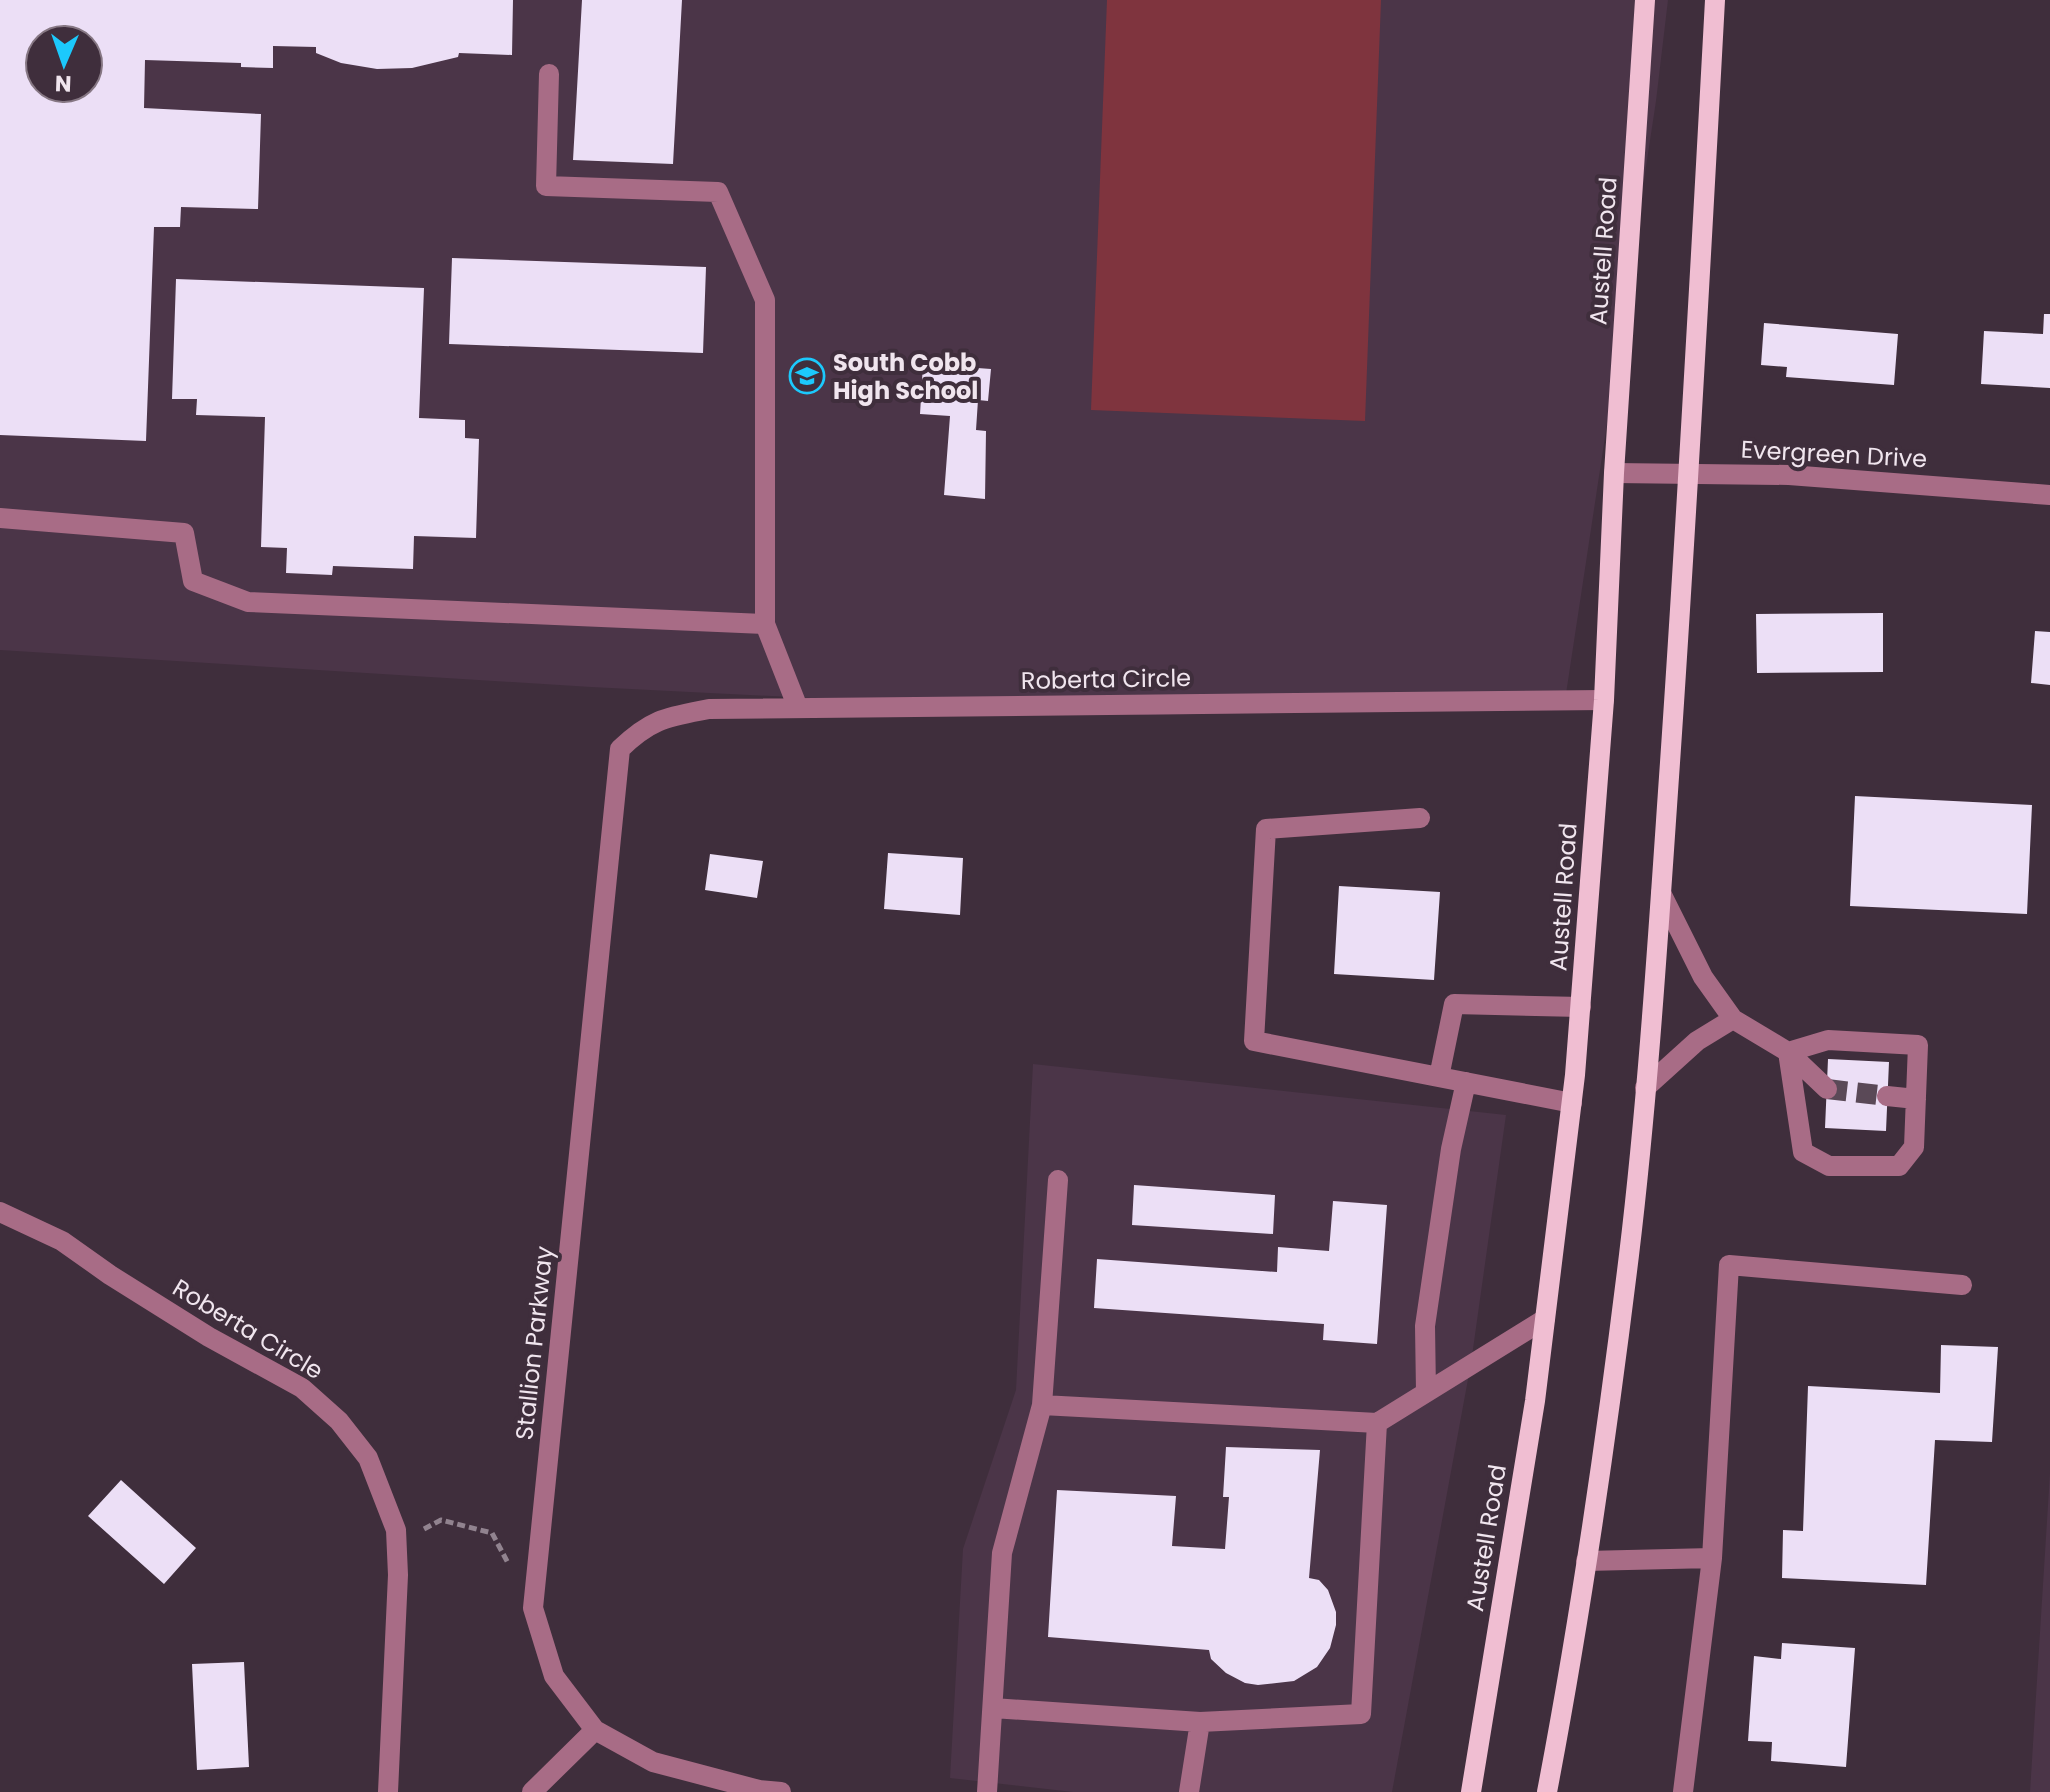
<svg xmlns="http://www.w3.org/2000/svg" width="2050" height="1792" font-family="Poppins,sans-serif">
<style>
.built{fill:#4b3548;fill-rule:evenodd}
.green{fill:#7f343e}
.building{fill:#ecdff6;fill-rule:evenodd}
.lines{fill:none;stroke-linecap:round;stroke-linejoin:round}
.minor-tunnel{stroke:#5a4957;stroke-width:20;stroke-dasharray:20 10;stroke-linecap:butt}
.path{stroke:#91838f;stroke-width:5;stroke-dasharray:8 4;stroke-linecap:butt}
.minor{stroke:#a86c86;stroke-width:20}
.major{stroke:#f0bed2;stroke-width:20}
.labels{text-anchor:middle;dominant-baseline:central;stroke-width:8;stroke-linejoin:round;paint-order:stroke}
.street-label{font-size:24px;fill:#f0e5ee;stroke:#3f2e3c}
.poi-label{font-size:24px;font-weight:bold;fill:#f0e5ee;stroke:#3f2e3c;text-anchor:start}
</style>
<rect width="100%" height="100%" fill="#3f2e3c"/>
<path class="built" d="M0 0H1668L1656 101 1564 707 1148 715 591 687 0 650ZM40 40H88V88H40Z
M1033 1064 1506 1115 1471 1363 1392 1792H1073L950 1778 963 1549 1016 1390Z
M2050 1473V1792H2030Z"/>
<path class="green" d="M1107 0H1381L1365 421 1091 410Z"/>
<path class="building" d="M0 0H513L512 55 459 53 458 57 412 68 377 69 341 63 316 53V47L273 46V68L241 67V63L145 60 144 108 261 114 258 209 181 207 180 227H154L146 441 0 435ZM40 40H88V88H40Z
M582 0H682L673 164 573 160Z
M452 258 706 267 703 353 449 344Z
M176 279 424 288 419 418 465 420V438L479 439 476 538 414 536 413 569 333 566 332 575 286 573 287 548 261 547 265 417 196 415 197 399H172Z
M2044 314H2050V388L1981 384 1984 331 2043 334Z
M1764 323 1898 334 1894 385 1786 377 1787 367 1761 365Z
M923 364 991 369 988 401 978 400 976 430 986 431 985 499 944 495 950 416 920 414Z
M1883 613V672L1757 673 1756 614Z
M2035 631 2050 632V685L2031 683Z
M1855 796 2032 805 2027 914 1850 906Z
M888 853 963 858 960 915 884 909Z
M710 854 763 861 757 898 705 890Z
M1339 886 1440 892 1434 980 1334 974Z
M1828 1059 1889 1062 1886 1131 1825 1128Z
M1134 1185 1275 1195 1273 1234 1132 1225Z
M1333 1201 1387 1205 1377 1344 1323 1340 1324 1324 1094 1308 1097 1259 1277 1272 1278 1247 1329 1251Z
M1941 1345 1998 1347 1992 1442 1935 1440 1926 1585 1782 1578 1783 1530 1803 1531 1808 1386 1940 1393Z
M1226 1447 1320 1450 1309 1578 1319 1580 1328 1590 1336 1612V1625L1330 1648 1317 1667 1294 1681 1258 1685 1245 1683 1226 1673 1211 1659 1209 1650 1048 1637 1057 1490 1176 1496 1172 1546 1225 1549 1229 1497H1223Z
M121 1480 196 1548 164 1584 88 1516Z
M1782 1643 1855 1648 1846 1767 1771 1761 1772 1742 1748 1741 1754 1656 1781 1659Z
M244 1662 249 1767 197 1770 192 1664Z"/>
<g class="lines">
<path class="minor-tunnel" d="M1827 1089 1887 1096"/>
<path class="path" d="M424 1529 441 1520 492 1533 508 1563"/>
<path class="minor" d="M549 74 546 186 718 192 765 300V624
M1614 473 1789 475 2050 495
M0 518 184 533 193 581 248 602 765 624 798 708
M1420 818 1266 829 1254 1041 1572 1103
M1661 893 1703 977 1733 1019 1788 1052 1827 1089
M1828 1040 1918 1045 1914 1147 1899 1166H1829L1803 1152 1788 1052Z
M1439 1077 1454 1004 1581 1007
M1645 1088 1697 1041 1733 1019
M1887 1096 1916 1099
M1058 1180 1042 1405 1377 1423 1361 1714 1200 1722 1189 1792
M0 1212 62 1241 110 1275 209 1337 302 1388 339 1421 368 1458 396 1530 398 1575 388 1792
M1426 1392 1425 1326 1451 1149 1466 1082
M1377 1423 1545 1319
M1712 1558 1729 1265 1962 1285
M1586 1561 1712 1558 1683 1792
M993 1708 1200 1722
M532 1792 595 1730
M781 1792 759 1790 653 1762 595 1730 554 1676 533 1608 620 749C652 718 668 717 709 709L1604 700
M987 1792 1002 1553 1042 1405"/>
<path class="major" d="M1471 1792 1535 1401 1575 1075 1604 700 1614 473 1645 0
M1547 1792C1581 1614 1607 1435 1629 1255 1648 1097 1658 937 1669 777 1687 518 1701 259 1715 0"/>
</g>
<defs>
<g id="school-ring" transform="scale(1.8)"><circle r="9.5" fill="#3f2e3c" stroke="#1cc9fc" stroke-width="1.5"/><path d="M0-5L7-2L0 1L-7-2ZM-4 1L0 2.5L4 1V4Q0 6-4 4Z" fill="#1cc9fc"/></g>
</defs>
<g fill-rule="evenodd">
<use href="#school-ring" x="807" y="376"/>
</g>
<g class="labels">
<g class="street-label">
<text transform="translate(1603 251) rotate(-86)">Austell Road</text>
<text transform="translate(1834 454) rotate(3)">Evergreen Drive</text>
<text transform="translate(1106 679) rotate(-1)">Roberta Circle</text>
<text transform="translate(1563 897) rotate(-86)">Austell Road</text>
<text transform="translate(248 1329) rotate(31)">Roberta Circle</text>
<text transform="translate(534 1343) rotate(-84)">Stallion Parkway</text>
<text transform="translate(1486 1538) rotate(-81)">Austell Road</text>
</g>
<g class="poi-label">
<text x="833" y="362">South Cobb<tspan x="833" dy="28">High School</tspan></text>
</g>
</g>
<g transform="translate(64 64) rotate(182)"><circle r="38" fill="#3f2e3c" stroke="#867783" stroke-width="2"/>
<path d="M0-6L14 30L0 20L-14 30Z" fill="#1cc9fc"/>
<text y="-12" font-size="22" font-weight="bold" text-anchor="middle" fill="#f0e5ee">N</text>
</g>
</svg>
